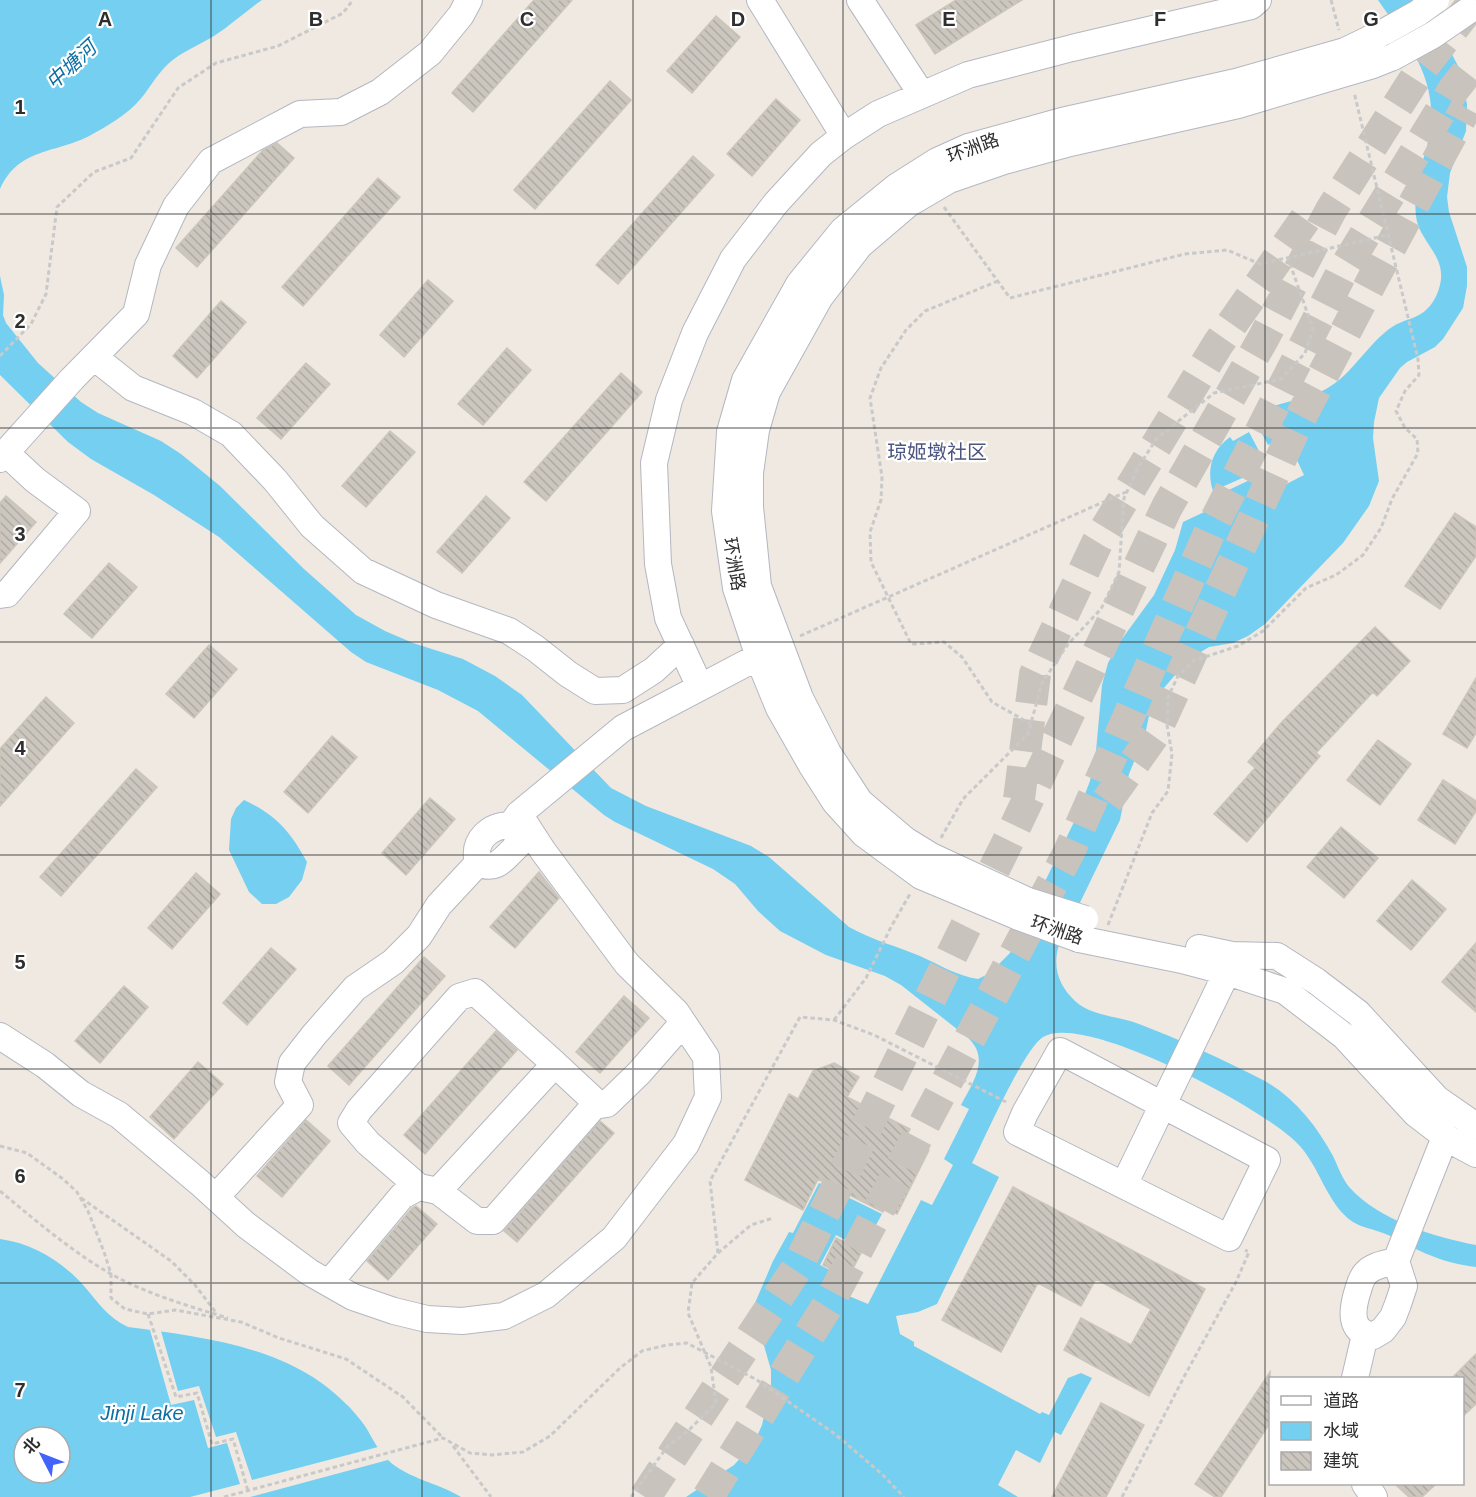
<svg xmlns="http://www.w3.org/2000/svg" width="1476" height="1497" font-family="Arial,'Noto Sans SC',sans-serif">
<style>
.water{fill:#75cff0;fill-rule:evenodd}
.pier{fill:#efe9e1}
.building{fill:url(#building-back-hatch);stroke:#cbc5ba;stroke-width:1.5}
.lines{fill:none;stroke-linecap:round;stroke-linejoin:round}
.major-tunnel{stroke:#c8c4bd;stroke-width:32;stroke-dasharray:32 16;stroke-linecap:butt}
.minor-casing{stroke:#b4b7c1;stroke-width:28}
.path{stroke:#c9c9c9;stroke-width:3;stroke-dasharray:4.5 3;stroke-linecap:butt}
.minor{stroke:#fff;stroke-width:26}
.minor-bridge-casing{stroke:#b4b7c1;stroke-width:28;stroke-linecap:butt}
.minor-bridge{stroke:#fff;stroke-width:26}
.grid{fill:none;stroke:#2e2e2e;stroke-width:1.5;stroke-opacity:0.55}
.labels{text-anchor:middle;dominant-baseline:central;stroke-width:4.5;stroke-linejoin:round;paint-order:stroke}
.street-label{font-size:18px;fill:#2e2e2e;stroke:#fff}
.water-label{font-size:20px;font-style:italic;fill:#0d6fa3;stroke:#fff}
.neighbourhood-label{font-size:20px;fill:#4d5680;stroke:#fff}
.grid-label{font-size:20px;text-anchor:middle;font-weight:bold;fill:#2e2e2e;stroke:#fff;stroke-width:4.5;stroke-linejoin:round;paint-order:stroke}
</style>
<defs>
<pattern id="building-back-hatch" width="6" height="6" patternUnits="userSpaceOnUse" patternTransform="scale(1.5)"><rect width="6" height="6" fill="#cbc7bf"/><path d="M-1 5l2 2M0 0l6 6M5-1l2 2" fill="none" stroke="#afaba4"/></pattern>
</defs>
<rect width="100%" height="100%" fill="#efe9e1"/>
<path class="water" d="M0 0H262C246 11 231 25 214 36 199 45 181 52 168 64 155 76 148 92 136 104 124 116 106 127 91 135 56 154 19 147 0 189Z
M1378 0H1424L1458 66 1467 104 1466 131 1450 173 1447 197 1449 212 1467 267V286L1463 308 1443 339 1435 347 1407 362 1400 368 1379 398 1374 422 1373 438 1379 481 1369 506 1343 543 1265 624 1248 636 1233 643 1209 647 1189 659 1156 697 1151 706 1145 735 1129 774 1120 820 1058 948C1053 969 1059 986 1075 1001 1091 1016 1118 1016 1139 1024 1179 1039 1224 1060 1263 1080 1294 1097 1316 1125 1333 1156 1338 1166 1342 1179 1350 1188 1379 1220 1434 1237 1476 1245V1267C1461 1265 1446 1262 1432 1256 1415 1250 1400 1239 1383 1233 1373 1229 1363 1228 1353 1222 1326 1204 1320 1165 1296 1142 1264 1109 1084 1011 1043 1037 1023 1050 985 1138 972 1163L999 1177 937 1304 918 1312 896 1316 900 1334 914 1342V1346L1040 1414 1042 1412 1049 1415 1068 1378 1081 1373 1092 1378 1061 1435 1055 1432 1040 1463 1016 1450 998 1485 1018 1497H686L734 1465 754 1443 762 1425 771 1385V1370L756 1318 755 1303 773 1261 789 1232 793 1233 819 1183 882 1214 863 1249 836 1235 820 1265 847 1279 843 1287 846 1289 844 1294 868 1304 921 1200 932 1205 953 1165 944 1159 969 1109 961 1105C973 1082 991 1058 967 1037L901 985 885 976 826 955 780 931 758 911 735 884 713 869 615 822 604 815 478 711 438 690 366 662 351 652 219 537 154 495 91 459 68 442 0 375V276L4 295 3 315 6 323 38 363 81 402 98 413 161 441 181 454 220 486 304 569 356 615 385 631 413 643 463 659 495 676 522 695 611 788 646 806 751 846 769 857 849 927C872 940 896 946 920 956 938 964 957 976 978 979L990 973 1010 953 1075 820 1090 781 1096 751 1102 685 1108 663 1119 643 1154 595 1175 550 1183 522 1217 506 1214 497 1260 475 1269 493 1304 475 1286 437 1268 445 1259 428 1268 423 1261 411C1282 401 1306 400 1326 389 1353 374 1367 344 1392 327 1404 319 1418 319 1428 308 1435 301 1440 289 1441 279 1443 257 1425 244 1418 225 1415 216 1415 204 1416 194 1417 172 1427 153 1430 132 1438 77 1407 42 1378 0Z
M1249 432 1259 451 1252 455 1258 471 1213 491C1206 470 1212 450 1230 437L1233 441Z
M244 800C276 815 290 831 307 862L302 880 289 897 276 904H262L249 892 229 850 231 819 236 808Z
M0 1239C32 1243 63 1262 84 1286 98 1302 108 1318 128 1327 202 1337 288 1346 344 1402 352 1409 359 1418 365 1426 372 1437 378 1451 388 1460 408 1479 439 1483 461 1497H0ZM24 1437H60V1473H24Z"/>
<path class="pier" d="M150 1330 161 1331 178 1391 199 1386 216 1437 236 1432 252 1480 378 1447 388 1460 250 1497H190L240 1484 227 1443 208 1448 194 1400 171 1405Z"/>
<path class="building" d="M534 0H572L473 112 452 93Z
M956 0H1022L935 54 916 25Z
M716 16 740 37 692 93 667 71Z
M610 81 631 100 535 209 514 190Z
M776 99 800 120 752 176 727 154Z
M277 143 294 158 197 267 176 248 263 150Z
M693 156 714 175 618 284 596 265Z
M378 178 400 197 303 306 282 287Z
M428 280 453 301 404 357 380 335Z
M221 301 246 322 197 378 173 356Z
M507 348 531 370 483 425 458 404Z
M306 363 330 384 281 439 257 418Z
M621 373 642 392 546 501 524 482Z
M390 431 415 452 366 507 342 486Z
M6 496 36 522 0 563V503Z
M486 496 510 518 462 573 437 552Z
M1455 513 1476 527V556L1440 609 1405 586Z
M109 563 137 587 92 638 64 614Z
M1375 627 1410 661 1377 696 1373 692 1316 753 1320 756 1247 842 1214 814 1255 768 1248 762 1281 723Z
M209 645 237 669 194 718 166 694Z
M1476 678V733L1467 748 1443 734Z
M46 697 74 723 0 806V749Z
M332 736 357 757 308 813 284 792Z
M1378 740 1411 764 1380 805 1347 780Z
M136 769 157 787 61 896 40 877Z
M1443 780 1476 801V811L1455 844 1418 820Z
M430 798 455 819 406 875 382 853Z
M1341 827 1378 858 1344 898 1307 867Z
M539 872 559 898 515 948 490 927Z
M196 873 220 894 172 949 148 928Z
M1412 880 1446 909 1411 950 1377 921Z
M1476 943V1012L1442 982Z
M271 948 296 969 247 1025 223 1003Z
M424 957 445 976 349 1085 328 1066Z
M124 986 148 1007 100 1063 75 1041Z
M624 996 649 1018 600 1073 576 1052Z
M496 1031 517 1050 425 1154 404 1135Z
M198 1062 223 1084 174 1139 150 1117Z
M834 1063 859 1077 847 1097 910 1129 905 1138 929 1150 897 1214 885 1208 883 1212 818 1179 803 1210 745 1180 789 1094 798 1099 813 1071Z
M306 1120 330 1141 282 1197 257 1176Z
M600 1121 614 1133 517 1242 504 1231Z
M1013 1187 1205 1289 1149 1396 1064 1350 1081 1318 1131 1345 1151 1309 1096 1279 1081 1306 1038 1283 1001 1352 942 1320Z
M416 1206 437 1224 388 1280 367 1261 412 1208Z
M836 1238 862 1251 848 1278 823 1265Z
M1476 1354V1404L1462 1417V1378H1452Z
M1270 1372V1423L1221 1497H1215L1195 1484Z
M1101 1403 1144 1425 1106 1497H1052Z
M1395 1484H1436L1422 1497H1409Z"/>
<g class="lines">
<path class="major-tunnel" d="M1019 799 1035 674 1097 543 1218 344 1313 208
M1107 801 1154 735 1295 428 1373 279 1466 108
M645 1497 797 1268 1015 827 1167 507 1263 339 1331 210 1419 72 1475 0
M708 1497 829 1303 1069 852 1211 529 1341 274 1454 89 1476 61"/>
<g class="minor-casing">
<path id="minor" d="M760 0 844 136
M860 0 922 95
M94 357 133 388 193 412 231 434 275 480 312 526 363 571 436 605 509 631 535 648 568 674 595 691 623 690 654 670 681 645
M0 459 72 379 136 314 148 265 176 206 211 161 300 114 341 112 380 92 430 53 461 15 469 0
M0 595 7 594 77 511 35 480 6 453
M700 687 668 618 658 564 654 463 669 400 695 333 733 259 776 203 821 154 844 136 878 114 968 75 1072 48 1251 6 1258 0
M478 863C497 872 504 858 517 846L518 834 511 825
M1028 901 931 856 905 840 860 802 828 753 800 698 758 586 750 507V473L756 430 767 392 820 297 860 245 908 204 949 180 1004 161 1070 143 1238 105 1373 65 1393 57
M1019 917 921 876 864 834 835 802 812 766 779 708 763 669 736 588 725 511 730 432 745 380 799 284 843 230 896 187 937 161 968 147 1062 121 1236 82 1345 51 1384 32
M1079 939 1182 960 1227 972 1285 991 1344 1036 1416 1114 1450 1140 1476 1154
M1199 948 1232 955 1277 956 1316 981 1358 1013 1437 1099 1476 1126
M0 1036 45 1065 81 1094 119 1115 200 1183 246 1225 309 1272 353 1297 394 1311 427 1319 462 1321 504 1316 546 1295 614 1238 686 1144 708 1097 706 1057 676 1012 627 964 543 851 519 814
M1060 1051 1267 1160 1229 1238 1017 1132 1025 1113Z
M1124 1185 1227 972 1231 956
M419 1187 368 1143 351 1123 359 1110 459 997 475 992 555 1064
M438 1191 555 1064 599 1105
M216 1197 300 1105 288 1082 292 1063 314 1035 355 988 393 962 419 936 439 905 478 863C472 840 490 825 511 825L519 814 623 728 773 649
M1396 1261C1385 1264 1373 1265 1366 1273 1361 1278 1360 1284 1358 1290 1352 1309 1348 1331 1373 1336L1383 1330 1393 1317 1398 1304 1404 1286 1396 1261 1445 1137
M329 1283 402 1196 419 1187 438 1191 477 1221H493L594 1106 607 1104 639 1073 683 1023
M1355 1378 1365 1335
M1365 1484 1374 1497"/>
</g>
<path class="path" d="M1331 0 1339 30
M944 207 1010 298 1185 254 1227 250 1260 264 1388 235
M998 281 925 311 906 330 881 368 870 398 882 477 881 500 870 532 871 562 911 644 944 642 962 657 992 702 1031 724
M0 356 31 324 46 294 57 207 94 172 131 158 178 88 216 63 278 46 343 13 353 0
M800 636 1126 492
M941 838 963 799 1028 734 1042 683 1068 644 1101 609 1119 572 1124 498 1139 466 1157 438 1214 393 1281 379 1305 353 1313 329 1288 258
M1108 925 1152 813 1168 791 1172 754 1167 725 1168 697 1178 676 1193 661 1238 646 1263 631 1306 588 1336 575 1363 555 1381 528 1392 499 1418 453 1417 439 1405 428 1396 411 1405 391 1419 375 1418 359 1354 92
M834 1020 866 978 891 927 910 894
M0 1146 27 1153 63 1179 77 1192 88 1211 104 1252 111 1274V1298L125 1309 148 1314 175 1310 241 1322 279 1338 346 1359 403 1397 443 1438
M0 1191C35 1220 71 1251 111 1274 147 1294 188 1306 228 1318
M81 1198 171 1261 195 1285 217 1314
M718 1253 710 1181 800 1017 834 1020 874 1035 1008 1103
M148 1314 176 1397 197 1393 212 1444 233 1439 248 1491
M453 1446 491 1497
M224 1497 443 1438 470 1453 492 1455 523 1452 550 1436 620 1368 642 1351 667 1345 687 1343 757 1380 835 1434 882 1474 904 1497
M631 1497 667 1447 689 1430 716 1403 711 1367 688 1313 692 1283 718 1253 751 1225 773 1218
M1122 1497 1185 1375 1236 1282 1249 1252 1245 1250"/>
<use href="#minor" class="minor"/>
<g class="minor-bridge-casing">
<path id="minor-bridge" d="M1384 32 1418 13 1436 0
M1393 57 1433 35 1468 11
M1028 901 1085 919
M1019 917 1079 939"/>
</g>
<use href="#minor-bridge" class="minor-bridge"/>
</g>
<path class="grid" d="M211 0V1497M422 0V1497M633 0V1497M843 0V1497M1054 0V1497M1265 0V1497M0 214H1476M0 428H1476M0 642H1476M0 855H1476M0 1069H1476M0 1283H1476"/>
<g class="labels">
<g class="street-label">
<text transform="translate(973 148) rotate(-20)">环洲路</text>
<text transform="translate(734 564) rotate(80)">环洲路</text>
<text transform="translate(1057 930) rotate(19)">环洲路</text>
</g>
<g class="water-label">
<text transform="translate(71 65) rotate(-43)">中塘河</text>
<text x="142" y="1413">Jinji Lake</text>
</g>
<g class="neighbourhood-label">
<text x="937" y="452">琼姬墩社区</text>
</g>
</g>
<g class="grid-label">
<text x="105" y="26">A</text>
<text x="316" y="26">B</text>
<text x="527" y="26">C</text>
<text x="738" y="26">D</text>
<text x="949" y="26">E</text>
<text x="1160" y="26">F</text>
<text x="1371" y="26">G</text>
<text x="20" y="114">1</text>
<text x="20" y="328">2</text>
<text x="20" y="541">3</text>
<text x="20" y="755">4</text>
<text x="20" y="969">5</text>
<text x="20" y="1183">6</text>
<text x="20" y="1397">7</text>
</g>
<rect x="1269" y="1377" width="195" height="108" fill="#ffffff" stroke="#ababab" stroke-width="1.5"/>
<rect x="1281" y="1396" width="30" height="9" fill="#ffffff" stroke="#ababab" stroke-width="1.5"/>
<text x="1323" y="1407" font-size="18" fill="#2e2e2e">道路</text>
<rect x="1281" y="1422" width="30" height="18" fill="#75cff0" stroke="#ababab" stroke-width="1.5"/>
<text x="1323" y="1437" font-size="18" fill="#2e2e2e">水域</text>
<rect x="1281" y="1452" width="30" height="18" fill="url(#building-back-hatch)" stroke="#ababab" stroke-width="1.5"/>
<text x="1323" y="1467" font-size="18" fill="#2e2e2e">建筑</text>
<g transform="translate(42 1455) rotate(312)"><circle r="28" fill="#ffffff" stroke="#ababab" stroke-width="1.5"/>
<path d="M0-4.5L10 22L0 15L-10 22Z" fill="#4264fb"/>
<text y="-9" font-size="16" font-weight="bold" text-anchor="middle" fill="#2e2e2e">北</text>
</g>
</svg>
